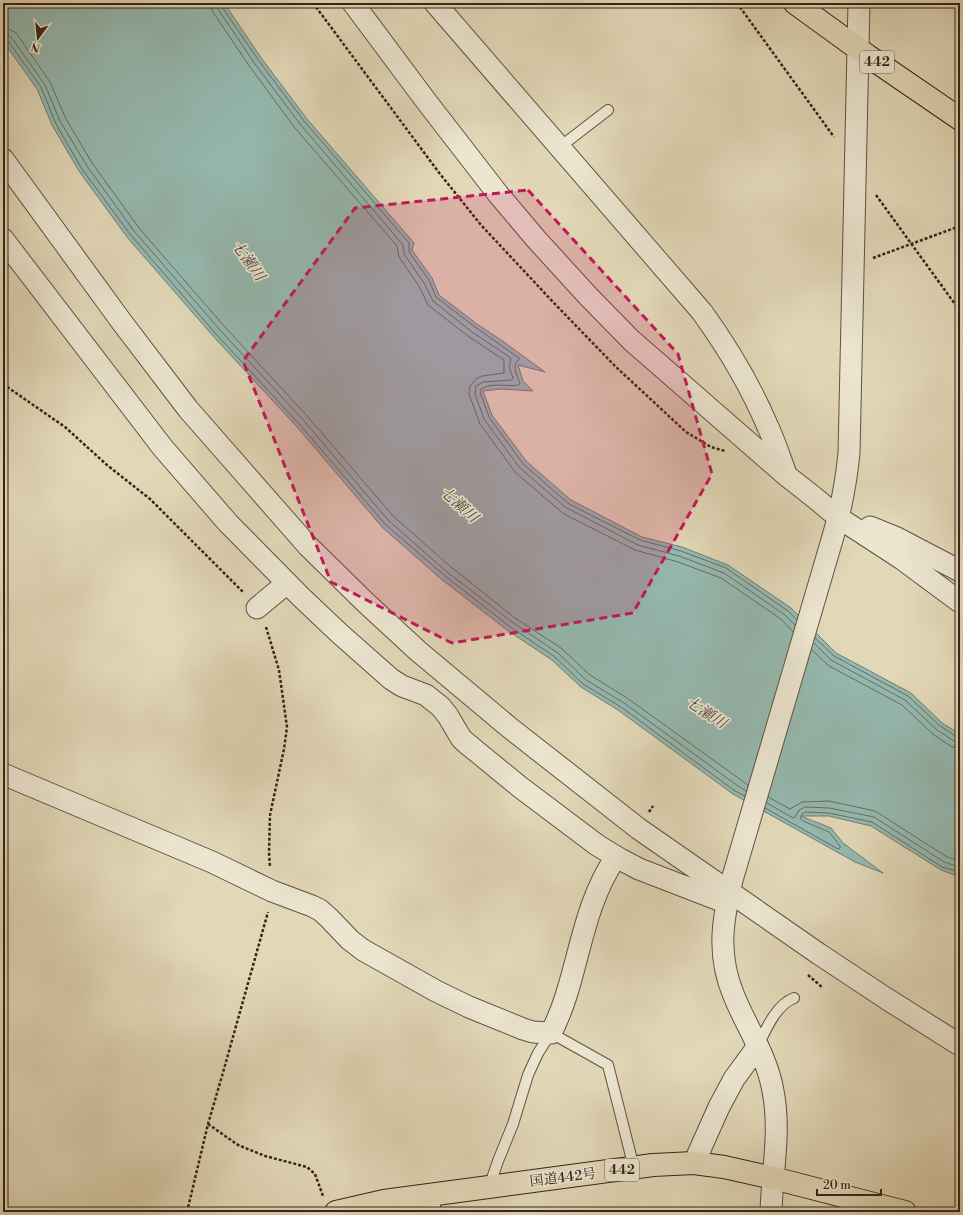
<svg xmlns="http://www.w3.org/2000/svg" width="963" height="1215" font-family="'Libre Bodoni','Noto Serif JP',serif">
<style>
.water{fill:#95b9b0;stroke:#6f7d73}
.lines{fill:none;stroke-linecap:round;stroke-linejoin:round}
.shore{stroke:#656e64;stroke-width:1}
.lane-casing{stroke:#60513f;stroke-width:12}
.street-casing{stroke:#60513f;stroke-width:23}
.highway-casing{stroke:#352417;stroke-width:24}
.path{stroke:#352417;stroke-width:2.5;stroke-dasharray:3 2;stroke-linecap:butt}
.lane{stroke:#ece6d1;stroke-width:10}
.street{stroke:#ece6d1;stroke-width:21}
.highway{stroke:#e2d8b8;stroke-width:22}
.marked{fill:#c2185b;fill-opacity:0.2;stroke:#c2185b;stroke-width:3;stroke-dasharray:8 5;stroke-linejoin:round}
.labels{text-anchor:middle;dominant-baseline:central;stroke-width:3.5;stroke-linejoin:round;paint-order:stroke}
.shield{fill:#ece6d1;stroke:#6c5e4f;stroke-width:1}
.shield-label{font-size:13px;font-weight:bold;fill:#352417}
.street-label{font-size:14px;fill:#352417;stroke:#ece6d1}
.water-label{font-size:15px;font-style:italic;fill:#4d493d;stroke:#ece6d1}
</style>
<rect width="100%" height="100%" fill="#e2d8b8"/>
<filter id="stains"><feTurbulence type="fractalNoise" baseFrequency=".005" numOctaves="4"/><feColorMatrix values="0 0 0 0 .2 0 0 0 0 .09 0 0 0 0 .02 0 0 0 .5 -.17"/></filter>
<radialGradient id="worn" r=".72"><stop offset=".6" stop-color="#630" stop-opacity="0"/><stop offset="1" stop-color="#630" stop-opacity=".3"/></radialGradient>
<path class="water" d="M3 3H224L262 59 307 119 414 243 412 250 432 278 439 295 477 324 501 340 545 372 518 365 523 381 533 391 501 389 483 391 492 415 526 461 571 500 642 537 682 547 728 565 791 608 836 653 911 693 942 723 960 734V877L941 870 871 826 829 816H801L831 828 843 843 883 873 855 862 733 794 618 710 581 687 552 660 507 630 441 579 382 527 298 428 213 336 127 237 79 171 52 125 37 89 3 41Z"/>
<g class="lines">
<path class="shore" d="M210 3 213 12 250 67 295 128 397 246 399 257 419 286 428 305 468 336 504 360V373L482 376 476 379 470 386 469 394 480 424 516 473 564 514 635 550 678 562 721 578 781 619 793 632
M216 3 218 9 255 64 300 124 403 245 404 254 424 283 433 301 472 332 511 358 509 367 513 378 512 380 483 382 476 386 475 394 484 419 519 467 565 507 638 545 679 556 724 573 785 615 795 625
M221 3 222 7 259 61 304 121 409 243V252L429 280 436 297 475 327 519 358V360C511 365 517 375 520 383L519 385C507 387 492 382 481 389L480 392 489 417 523 464 569 504 640 540 681 551 726 568 788 611 797 620
M3 28 9 29 16 33 50 82 66 119 92 163 139 228 224 326 309 418 393 516 451 567 515 618 561 648 590 675 627 698 748 785
M3 34 8 35 12 38 45 85 60 121 87 166 134 231 220 330 305 422 388 520 447 572 512 622 558 653 586 680 624 703 738 786 746 791
M3 39 8 41 41 87 56 124 82 169 130 234 216 334 301 426 385 524 444 575 509 626 555 657 583 684 621 707 735 791 745 796
M815 638 834 656 908 696 940 726 957 737H960
M814 643 831 660 905 700 937 730 954 741 960 742
M812 650 829 666 902 705 934 735 952 747 960 748
M768 797 790 809 802 802 829 801 875 811 947 857 960 861
M767 803 793 818 795 817 799 810 805 807 829 808 874 817 944 862 960 867
M765 808 838 849 840 848V846L829 832 803 821 800 818 802 814 805 812 829 813 872 822 942 867 960 872"/>
<g class="lane-casing">
<path id="lane" d="M560 147 608 110
M758 1046C766 1029 776 1005 794 998
M489 1187 498 1161 513 1124 528 1075 538 1053 551 1033 608 1065 634 1168"/>
</g>
<g class="street-casing">
<path id="street" d="M353 3 426 101 498 194 536 239 588 296 631 340 787 476 815 498 839 518 902 559 960 602
M435 3 702 312C728 348 751 387 768 427 775 442 780 458 786 474
M3 159 121 321 188 409 308 546 365 602 418 651 510 728 639 829 819 954 887 999 960 1045
M3 239 163 448 228 523 301 597 339 633 391 679 402 686 426 695 441 707 448 716 461 738 465 742 520 787 597 845 620 859 639 869 727 903
M870 527 897 538 960 571
M257 608 287 583
M3 774 212 862 272 891 312 906 320 910 329 918 350 940 363 950 436 991 469 1007 523 1029 533 1032 551 1033C557 1021 562 1009 566 996 581 949 587 899 616 857
M694 1163 719 1107 734 1079 758 1046
M426 1196 431 1212
M771 1212C772 1172 781 1131 773 1091 767 1056 747 1028 734 996 717 956 722 922 732 880L832 540C841 510 846 484 849 453L859 3"/>
</g>
<g class="highway-casing">
<path id="highway" d="M795 3 868 56 960 119
M336 1212 384 1201 653 1165 694 1163 724 1167 773 1178 905 1212"/>
</g>
<path class="path" d="M313 3 440 174 481 225 553 302 616 367 686 432 711 447 725 451
M737 3 834 137
M876 195 960 311
M873 258 960 226
M3 384 65 427 107 465 150 499 244 593
M266 627 279 670 287 727 284 749 270 815 269 853 270 867
M649 812 653 806
M808 975 823 988
M208 1124 238 1145 265 1156 307 1167 315 1174 323 1196
M187 1212 208 1124 222 1076 268 912"/>
<use href="#lane" class="lane"/>
<use href="#street" class="street"/>
<use href="#highway" class="highway"/>
</g>
<path class="marked" d="M528 190 678 354 712 474 633 613 452 643 331 582 243 361 355 208Z"/>
<g class="labels">
<g class="shield">
<rect x="860" y="51" width="34" height="22" rx="3"/>
<rect x="605" y="1159" width="34" height="22" rx="3"/>
</g>
<g class="shield-label">
<text x="877" y="62">442</text>
<text x="622" y="1170">442</text>
</g>
<g class="street-label">
<text transform="translate(563 1178) rotate(-7)">国道442号</text>
</g>
<g class="water-label">
<text transform="translate(248 261) rotate(54)">七瀬川</text>
<text transform="translate(459 505) rotate(42)">七瀬川</text>
<text transform="translate(706 713) rotate(33)">七瀬川</text>
</g>
</g>
<rect width="963" height="1215" fill="none" stroke="#e2d8b8" stroke-width="16"/>
<rect x="4" y="4" width="955" height="1207" fill="none" stroke="#352417" stroke-width="2"/>
<rect x="8" y="8" width="947" height="1199" fill="none" stroke="#352417"/>
<g transform="translate(38 38) rotate(195)" stroke="#ece6d1" stroke-width="3" paint-order="stroke">
<path d="M0-3L7 15L0 10L-7 15Z" fill="#352417"/>
<text y="-6" font-size="11" font-weight="bold" text-anchor="middle" fill="#352417">N</text>
</g>
<path d="M817 1189v6h64v-6" fill="none" stroke="#352417" stroke-width="2"/>
<text x="823" y="1189" font-size="12" fill="#352417" stroke="#ece6d1" stroke-width="3" paint-order="stroke">20 m</text>
<rect width="100%" height="100%" filter="url(#stains)"/>
<rect width="100%" height="100%" fill="url(#worn)"/>
</svg>
